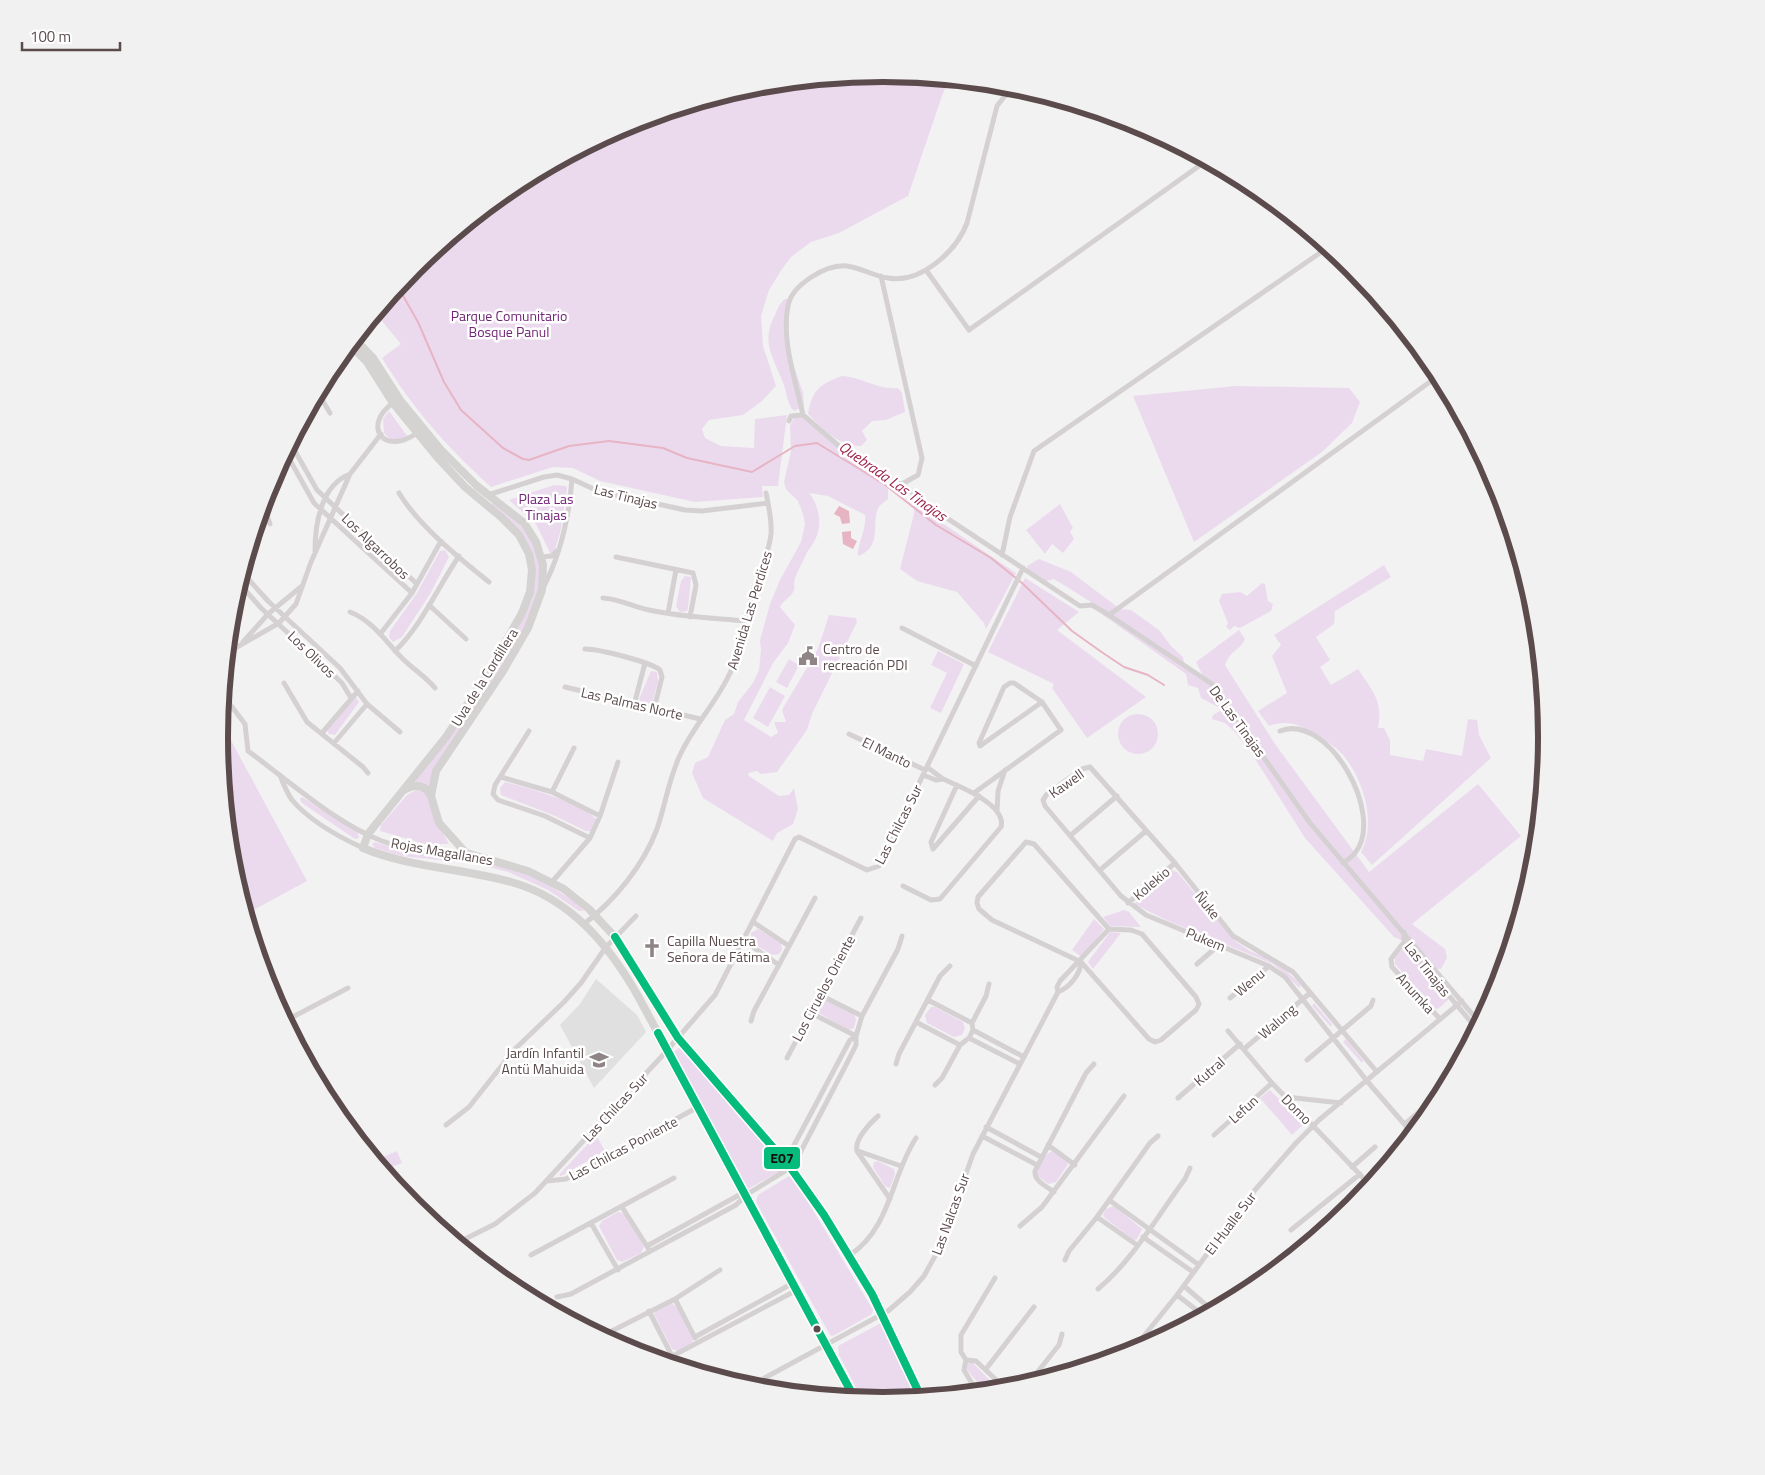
<svg xmlns="http://www.w3.org/2000/svg" width="1765" height="1475" font-family="'Titillium Web',sans-serif">
<style>
.education{fill:#e1e0e1}
.green{fill:#ebdaee}
.water{fill:#e7b4c4}
.lines{fill:none;stroke-linecap:round;stroke-linejoin:round}
.stream{stroke:#e7b4c4;stroke-width:2}
.street{stroke:#d5d1d2;stroke-width:5}
.secondary{stroke:#d5d2d2;stroke-width:8}
.bus-1-casing{stroke:#fff;stroke-width:11}
.bus-1{stroke:#05bc7c;stroke-width:8}
.bus-dot{fill:#5c4b4c;stroke:#fff;stroke-width:2}
.labels{text-anchor:middle;dominant-baseline:central;stroke-width:5;stroke-linejoin:round;paint-order:stroke}
.park-label{font-size:14px;fill:#722476;stroke:#fff}
.street-label{font-size:14px;fill:#5c4b4c;stroke:#fff}
.poi-label{font-size:14px;fill:#5c4b4c;stroke:#fff;text-anchor:start}
.water-label{font-size:15px;font-style:italic;fill:#9c1f48;stroke:#fff}
.rim{fill:none;stroke:#5c4b4c;stroke-width:6}
.line-badge{stroke:#fff;stroke-width:2}
.pale-badge-label{font-size:14px;text-anchor:middle;font-weight:bold;fill:#111}
</style>
<rect width="100%" height="100%" fill="#f2f2f2"/>
<path class="education" d="M596 979 637 1015 646 1032 594 1088 560 1025 580 1004Z"/>
<path class="green" d="M883 74 950 80 943 93 908 196 839 233 811 242 791 257 782 269 769 290 761 316 763 346 776 386 762 401 743 415 709 420 702 429 705 438 721 446 754 448 755 419 787 415 778 486H762L763 497 695 502 600 481 573 468 553 467 491 487C448 448 412 408 382 358L401 344 376 314 413 268 514 185 629 124 753 86Z
M785 299H790L787 346 803 393 804 406 794 411C787 404 787 394 784 385 774 358 760 343 775 315 778 308 779 304 785 299Z
M842 376C862 377 877 390 898 388L902 393 905 412 886 420 872 421 862 431 867 440 861 446C838 446 823 429 808 414 812 390 820 384 842 376Z
M1236 386 1349 388 1360 402 1352 423 1322 452 1194 542 1133 396Z
M389 411 408 437 403 439H390L384 433 383 419Z
M802 417 851 457 867 465 884 479 888 489V499C885 501 881 504 879 507 870 521 884 547 858 556 856 548 867 529 865 515L828 496 809 493C819 505 823 525 815 540 812 546 807 551 805 557 801 565 796 574 794 582 794 585 795 588 794 590 791 598 783 600 780 607L795 625 788 643 773 663 744 720 771 737 778 733 774 722H786L782 710 818 649 829 615 856 618 857 622 812 714 807 730 777 772 761 774 757 771 748 773 749 776 779 796 789 795 794 788 798 809 793 824 777 833 773 841 703 798 692 773 695 763 708 757 725 720 734 714 738 702 753 683 759 670 761 650 760 640 770 604 780 580 801 542 805 524 803 514 798 501 786 489 784 482 791 451 790 426 794 418Z
M554 485 566 486 567 488 561 529 554 553 551 555 536 524 509 500Z
M492 503C515 517 535 537 540 564 549 617 463 727 433 772L428 788 416 783V780L472 706 511 640 531 601 532 555 528 544 517 528 491 505Z
M914 504 1016 573 986 629 984 623 957 592 917 581 900 569 914 514Z
M1060 504 1073 528 1070 532 1074 539 1063 553 1052 544 1045 554 1026 530Z
M445 550 449 557 430 594 402 637 393 642 389 637 390 631 417 593 440 551Z
M1039 559 1071 572 1120 609 1131 610 1159 630 1171 646 1183 657 1185 667 1203 676 1196 662 1239 630 1245 639C1240 651 1232 648 1225 665L1275 744 1369 872 1478 784 1521 836 1412 924 1445 949 1447 958 1441 969H1435L1408 943 1394 937 1305 838 1250 751 1234 731 1225 723 1212 719 1213 715 1220 711 1218 707 1201 698 1198 688 1188 685 1186 674 1103 615 1099 607 1054 579 1043 582 1030 575 1027 566Z
M1384 565 1391 577 1335 611 1334 624 1316 637 1330 660 1320 667 1331 685 1358 669C1373 692 1383 700 1378 728H1384L1390 740V755L1423 761 1426 749 1462 756 1468 719 1477 720 1479 735 1491 758 1372 865 1361 852C1377 822 1363 779 1343 755 1335 746 1325 740 1316 734 1302 725 1285 719 1269 726L1258 711 1287 693 1272 656 1281 645 1274 635Z
M685 576 691 577 688 608 687 611 680 612 676 606 681 581Z
M1025 578 1079 612 1057 630 1146 697 1087 738 1052 688 1054 684 988 652Z
M1262 583 1265 584 1268 601 1273 604 1271 611 1240 628 1234 626 1230 630 1226 627 1228 623 1219 601 1222 594 1240 592 1247 596Z
M938 651 964 664 941 713 930 708 947 673 931 665Z
M789 659 799 665 787 688 776 682Z
M651 671 657 672 658 682 651 706 643 704 639 699Z
M770 687 785 696 768 727 753 718Z
M356 697 359 702 335 735 329 734 327 730Z
M1118 734a20 20 0 1 1 40 0a20 20 0 1 1-40 0Z
M220 720 307 881 246 914 231 867 219 737Z
M505 782C527 787 581 803 596 819L595 825 591 831H586L555 816 501 795 500 788Z
M416 790 423 791 430 798 433 816 449 844H425L380 831 381 825 407 795Z
M302 797 358 833 359 838 355 839 302 803 300 799Z
M375 842 407 852 478 859 529 874 573 900 584 911H579L548 890 508 872 477 864 402 856 375 848 372 844Z
M1172 870 1177 872 1235 941 1250 951 1277 962 1300 984V988L1273 964 1166 920 1134 904Z
M1124 910 1129 912 1141 927 1110 926 1103 917Z
M1094 919 1104 929 1082 957 1072 950Z
M758 929 781 943 782 950 779 954 772 955 751 942V933Z
M1110 932 1121 933 1093 969 1088 962Z
M1404 946 1449 999 1438 1009 1434 1008 1395 964V958Z
M820 998 854 1014 856 1019 854 1028 848 1030 817 1012 815 1006Z
M1314 1003 1332 1024 1331 1027 1312 1006Z
M931 1007H935L963 1022 965 1028 962 1035 954 1037 927 1023 925 1015Z
M1346 1039 1363 1060 1362 1063 1343 1042Z
M679 1048 682 1049 784 1169 748 1189 675 1054V1051Z
M1270 1090 1304 1124 1292 1135 1260 1098Z
M596 1135 605 1151 561 1176 559 1175Z
M1054 1150 1067 1161 1068 1164 1056 1182 1048 1184 1038 1176C1037 1167 1045 1153 1054 1150Z
M397 1151 402 1163 383 1170 375 1160Z
M878 1161 894 1169 895 1174 890 1188 885 1186 873 1167 874 1162Z
M789 1176 793 1177 873 1310 872 1314 833 1336 830 1335 756 1202 758 1195Z
M1114 1206 1142 1229 1137 1239 1134 1240 1105 1218 1103 1215 1106 1209Z
M618 1212 626 1214 644 1247 641 1253 622 1262 617 1260 599 1226 602 1221Z
M671 1303 676 1306 693 1340 692 1343 678 1351 672 1349 654 1314 655 1311Z
M881 1323 885 1325 917 1398 882 1401 862 1399 839 1355 838 1346Z
M971 1361 999 1390 984 1391 965 1367Z"/>
<path class="water" d="M839 506 849 511 850 523 842 524 840 517 834 514Z
M851 531V538L857 541 853 549 843 544 842 532Z"/>
<g class="lines">
<path class="stream" d="M398 287 418 322 444 382 461 410 503 448 523 459 529 460 569 446 609 441 663 448 687 458 752 472 795 446 817 443 884 484 936 525 991 558 1022 583 1072 631 1103 653 1124 667 1148 675 1164 685"/>
<path class="street" d="M926 270 969 330 1206 161
M1405 334 1437 377
M318 393 330 413
M393 403C362 425 383 457 417 433
M803 415C796 381 781 341 788 306 792 284 827 264 847 266 861 268 874 276 888 278 920 284 956 252 967 223L997 106 1004 97 1017 88
M789 421 791 416 803 415 839 446 898 483 902 484 918 475 922 458 881 276
M291 444 317 490 417 584
M286 453 314 503 412 593
M902 484 924 503 1080 606 1092 605 1109 615 1212 684 1310 823 1479 1022
M399 493C419 526 459 558 489 582
M488 495 544 477 557 475 572 479 598 491 685 510 702 511 768 503
M263 504 270 524
M315 551C315 524 321 485 350 474
M1002 555 1010 517 1034 451 1327 248
M541 557 552 556 557 551
M616 557 693 573 696 585 690 617
M242 572 268 601 340 668 367 704 400 732
M239 583 261 608 342 683 351 698
M543 588C561 554 569 517 572 479
M603 598C620 599 633 607 649 610 681 617 714 618 746 621
M429 605 466 639
M350 612C373 621 386 642 403 659 413 669 426 677 435 688
M668 613 676 570
M1109 615 1438 376
M902 628 976 666
M381 633 412 593 441 541
M243 642 268 614 302 586
M585 649C599 649 651 662 660 670L662 677 654 709
M395 651C422 625 438 587 459 556
M227 657 237 647 279 623 296 604 311 562 350 474 381 434
M284 683 307 722 363 767 368 773
M565 687 700 719
M223 695 245 724 248 751C289 781 335 823 382 841 409 851 438 851 466 853
M634 705 645 663
M529 731 495 785 493 794 498 800 545 816 590 838
M1280 731C1328 712 1386 815 1355 853 1352 857 1347 860 1343 863
M322 733 358 691
M849 734 925 770
M334 743 367 704
M280 775C283 783 287 793 292 800 309 820 339 837 363 848
M923 775 936 780 943 779 927 767
M501 777 552 792 600 816
M957 785 931 842 933 849 979 796
M552 792 574 748
M974 793 1061 730 1042 702 1014 683H1010L1004 687 979 743 980 746 1042 702
M997 811 998 791 1005 770
M1071 835 1117 796
M1026 842 1034 844 1109 929 1131 930 1142 934 1196 997 1199 1004 1196 1010 1161 1040 1155 1042 1149 1039 1081 962 992 920 979 909 977 903 978 897Z
M1100 870 1146 831
M552 882 590 838 600 816 618 762
M903 886 931 900 940 899 1001 827C1007 805 959 786 943 779
M1128 903 1175 863
M753 922 789 946
M584 924C615 900 643 866 657 829 666 803 669 777 681 753 694 726 714 705 727 679 742 652 744 621 753 592 758 573 769 555 771 534 772 520 769 507 766 493
M1404 932V942L1476 1028
M744 941 779 965
M1404 942 1391 959 1392 967 1440 1019
M1197 964 1220 944
M1058 992 1057 987 1060 981 1109 929
M1058 992C1070 987 1080 975 1081 962
M820 995 862 1016
M1230 998 1269 966
M928 1000 972 1023
M811 1013 856 1036
M285 1021 348 988
M751 1021 754 1011 815 898
M916 1022 960 1045
M973 1030 1024 1057
M1228 1031 1272 1083 1370 1185
M969 1038 1020 1064
M1244 1049 1310 993
M787 1058 861 918
M1307 1060 1371 1006 1373 1000
M896 1064 899 1054 940 976 950 966
M1377 1072 1293 972 1233 936 1175 863 1090 767 1082 769 1047 794 1043 800 1045 806 1121 896 1146 915 1269 966 1285 977 1367 1081 1412 1133
M935 1085 942 1078 960 1045 969 1038 973 1030 972 1023 986 996 989 984
M1286 1097 1341 1103
M1178 1098 1240 1044
M1405 1124 1442 1092
M446 1125 469 1107 515 1049 564 1002 581 983 606 947 636 916
M986 1127 1041 1157
M1214 1135 1272 1083
M982 1136 1037 1165
M1048 1145 1075 1165
M857 1151 890 1199
M857 1151C854 1140 870 1123 878 1116
M858 1151 901 1166
M790 1167 793 1147 850 1040 856 1036
M1352 1167 1375 1147
M547 1181 566 1179 698 1107
M1054 1192C1046 1186 1034 1181 1035 1171L1086 1073 1094 1064
M1109 1200 1199 1265
M622 1207 648 1248
M1097 1217 1137 1245
M591 1223 618 1270
M1020 1226 1042 1207 1124 1096
M1291 1230 1360 1174
M1143 1237 1193 1272
M457 1243 495 1224 535 1193 663 1055 715 995 795 839 799 837 867 870 879 866 1023 568
M647 1246 739 1195H746
M531 1255 674 1178
M850 1255C891 1228 891 1176 916 1138
M1065 1260 1069 1251 1097 1217 1150 1143 1158 1136
M1258 1284 1266 1271
M1184 1286 1212 1310
M1098 1289C1133 1260 1158 1215 1185 1179L1190 1168
M1177 1295 1203 1315
M557 1297 571 1294 736 1205 746 1195 785 1171 800 1153 847 1063 856 1045V1036L862 1016 898 949 902 936
M675 1299 695 1338
M649 1311 672 1356
M602 1336 675 1299 720 1270
M695 1337 793 1283
M1131 1352 1177 1295 1248 1198 1296 1143 1319 1120 1462 1001
M966 1360 961 1352V1335L995 1278
M966 1360 976 1361 1006 1389
M966 1360 964 1370 977 1392
M663 1361 797 1290
M986 1369 1034 1307
M1028 1384 1059 1345 1062 1334
M748 1387 888 1311 910 1292 924 1276 940 1247 973 1154 1058 992"/>
<path class="secondary" d="M355 339 373 358 400 400 441 450 477 486 524 523 536 542 543 565 542 590 528 628 503 671 436 771 431 796 439 823 466 853 528 871 564 889 589 909 615 937 678 1038 790 1167 824 1215 872 1294 921 1397
M350 345 367 362 393 403 437 457 465 487 501 517 519 535 529 554 532 570 530 592 522 613 485 678 446 737 368 834 363 848C411 868 462 868 511 882 570 898 609 945 638 996L855 1399
M406 789C416 784 426 785 431 796"/>
<g class="bus-1-casing">
<path id="bus-1" d="M615 937 678 1038 790 1167 824 1215 872 1294 921 1397
M658 1033 855 1399"/>
</g>
<use href="#bus-1" class="bus-1"/>
</g>
<defs>
<g id="civic-bare" transform="scale(1.5)"><path d="M-.6-6.5H3V-4.5H.6V-3L4-1V1h2V6H-6V1h2V-1L-.6-3ZM-1.2 2.5V6h2.4V2.5Z" fill="#908586" stroke="#fff" stroke-width="2.5" paint-order="stroke"/></g>
<g id="church-bare" transform="scale(1.5)"><path d="M-1.2-6h2.4v3.5h3.3v2.4h-3.3V6h-2.4V-.1h-3.3v-2.4h3.3Z" fill="#908586" stroke="#fff" stroke-width="2.5" paint-order="stroke"/></g>
<g id="school-bare" transform="scale(1.5)"><path d="M0-5L7-2L0 1L-7-2ZM-4 1L0 2.5L4 1V4Q0 6-4 4Z" fill="#908586" stroke="#fff" stroke-width="2.5" paint-order="stroke"/></g>
</defs>
<g fill-rule="evenodd">
<use href="#civic-bare" x="808" y="656"/>
<use href="#church-bare" x="652" y="948"/>
<use href="#school-bare" x="599" y="1060"/>
</g>
<circle class="bus-dot" cx="817" cy="1329" r="4.5"/>
<g class="labels">
<g class="park-label">
<text x="509" y="315">Parque Comunitario<tspan x="509" dy="16">Bosque Panul</tspan></text>
<text x="546" y="498">Plaza Las<tspan x="546" dy="16">Tinajas</tspan></text>
</g>
<g class="street-label">
<text transform="translate(626 496) rotate(14)">Las Tinajas</text>
<text transform="translate(376 546) rotate(44)">Los Algarrobos</text>
<text transform="translate(749 610) rotate(-73)">Avenida Las Perdices</text>
<text transform="translate(312 654) rotate(44)">Los Olivos</text>
<text transform="translate(484 677) rotate(-58)">Uva de la Cordillera</text>
<text transform="translate(632 703) rotate(13)">Las Palmas Norte</text>
<text transform="translate(1238 721) rotate(54)">De Las Tinajas</text>
<text transform="translate(887 752) rotate(26)">El Manto</text>
<text transform="translate(1066 783) rotate(-35)">Kawell</text>
<text transform="translate(898 824) rotate(-63)">Las Chilcas Sur</text>
<text transform="translate(442 851) rotate(10)">Rojas Magallanes</text>
<text transform="translate(1151 883) rotate(-40)">Kolekio</text>
<text transform="translate(1208 905) rotate(51)">Ñuke</text>
<text transform="translate(1206 939) rotate(22)">Pukem</text>
<text transform="translate(1428 969) rotate(52)">Las Tinajas</text>
<text transform="translate(1249 982) rotate(-40)">Wenu</text>
<text transform="translate(823 988) rotate(-62)">Los Ciruelos Oriente</text>
<text transform="translate(1416 993) rotate(48)">Anumka</text>
<text transform="translate(1277 1021) rotate(-41)">Walung</text>
<text transform="translate(1209 1071) rotate(-41)">Kutral</text>
<text transform="translate(615 1107) rotate(-47)">Las Chilcas Sur</text>
<text transform="translate(1243 1109) rotate(-42)">Lefun</text>
<text transform="translate(1297 1109) rotate(45)">Domo</text>
<text transform="translate(623 1148) rotate(-28)">Las Chilcas Poniente</text>
<text transform="translate(950 1214) rotate(-70)">Las Nalcas Sur</text>
<text transform="translate(1230 1223) rotate(-53)">El Hualle Sur</text>
</g>
<g class="poi-label">
<text x="823" y="648">Centro de<tspan x="823" dy="16">recreación PDI</tspan></text>
<text x="667" y="940">Capilla Nuestra<tspan x="667" dy="16">Señora de Fátima</tspan></text>
<text x="584" y="1052" text-anchor="end">Jardín Infantil<tspan x="584" dy="16">Antü Mahuida</tspan></text>
</g>
<g class="water-label">
<text transform="translate(893 481) rotate(35)">Quebrada Las Tinajas</text>
</g>
</g>
<path d="M0 0H1765V1475H0ZM228 737a655 655 0 1 1 1310 0a655 655 0 1 1-1310 0Z" fill="#f2f1f1" fill-rule="evenodd"/>
<path class="rim" d="M228 737a655 655 0 1 1 1310 0a655 655 0 1 1-1310 0Z"/>
<rect class="line-badge" x="763" y="1146" width="38" height="24" rx="5" fill="#05bc7c"/>
<g class="pale-badge-label">
<text x="782" y="1163">E07</text>
</g>
<path d="M22 42v8h98v-8" fill="none" stroke="#5c4b4c" stroke-width="2.5"/>
<text x="30" y="42" font-size="15" fill="#5c4b4c" stroke="#ffffff" stroke-width="4" paint-order="stroke">100 m</text>
</svg>
